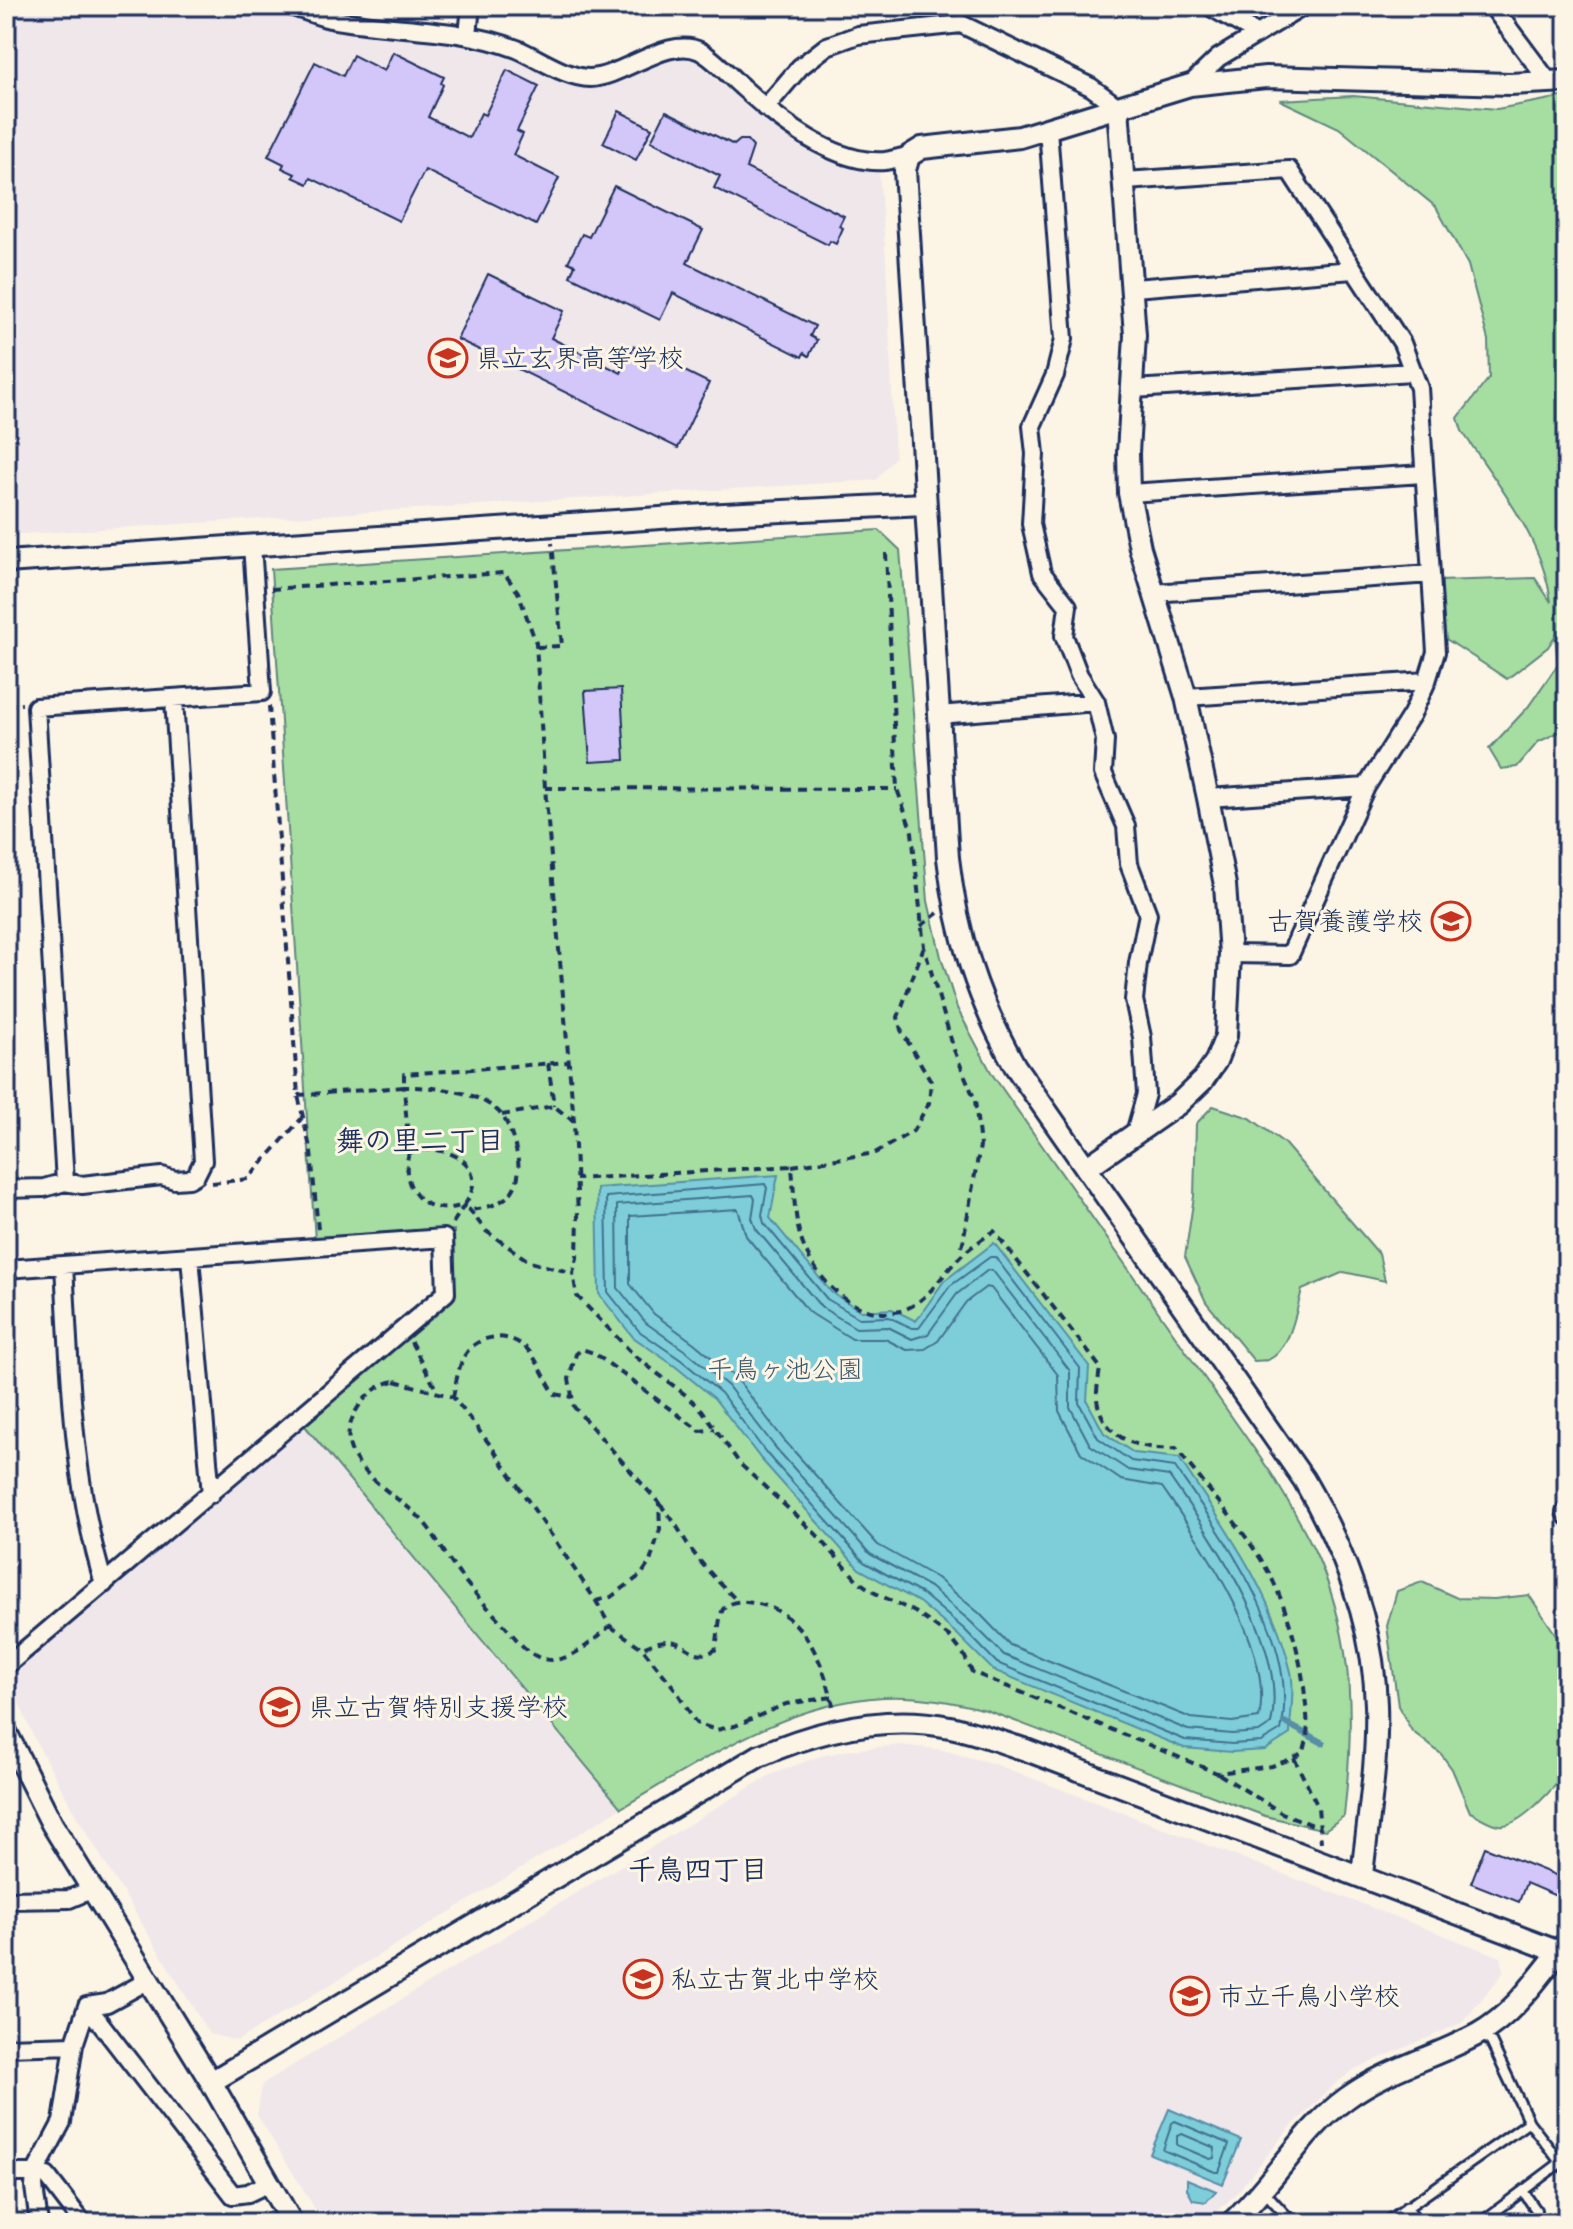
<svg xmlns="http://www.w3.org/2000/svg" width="1573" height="2229" font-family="Itim,'Klee One',sans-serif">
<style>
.built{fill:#f0e7eb}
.green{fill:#a6dda1;stroke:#608680;stroke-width:2}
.water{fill:#7eced9;stroke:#568ea8;stroke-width:2}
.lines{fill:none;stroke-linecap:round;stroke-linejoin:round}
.shore{stroke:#436f8f;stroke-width:2}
.stream{stroke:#568ea8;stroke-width:6}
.building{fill:#d3c6f8;stroke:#1b2f5e;stroke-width:2}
.service-casing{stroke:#1b2f5e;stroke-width:14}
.minor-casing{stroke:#1b2f5e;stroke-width:22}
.tertiary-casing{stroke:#1b2f5e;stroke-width:26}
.path{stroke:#1b2f5e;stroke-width:4;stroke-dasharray:8 6;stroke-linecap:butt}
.service{stroke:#fcf5e5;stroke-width:8}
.minor{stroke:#fcf5e5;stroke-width:16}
.tertiary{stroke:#fcf5e5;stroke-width:20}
.labels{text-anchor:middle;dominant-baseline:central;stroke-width:6;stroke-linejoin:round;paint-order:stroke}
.poi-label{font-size:26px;fill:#1b2f5e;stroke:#fcf5e5;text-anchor:start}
.park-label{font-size:26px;fill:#3e5a6f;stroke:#fcf5e5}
.neighbourhood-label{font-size:28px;font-weight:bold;fill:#1b2f5e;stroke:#fcf5e5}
</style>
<rect width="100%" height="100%" fill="#fcf5e5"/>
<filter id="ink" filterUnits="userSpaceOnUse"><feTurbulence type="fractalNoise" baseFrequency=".0125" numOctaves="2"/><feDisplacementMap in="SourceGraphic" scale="16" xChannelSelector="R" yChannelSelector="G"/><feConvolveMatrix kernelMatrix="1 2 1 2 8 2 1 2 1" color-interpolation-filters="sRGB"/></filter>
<g filter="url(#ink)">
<path class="built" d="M8 6H272L332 28 488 49 582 85H605L669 58 683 57 696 61 752 111 820 158 841 166 879 171 886 259 895 457 876 480 6 535V8Z
M305 1426 621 1808 237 2041 209 2034 77 1817 34 1738 8 1677Z
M900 1745 943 1750 995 1764 1501 1957 1504 1972 1462 2023 1355 2069 1334 2085 1288 2130 1235 2195 1205 2223H505L498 2220 483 2223H324L257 2115 262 2084 770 1775 820 1756 849 1750Z"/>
<path class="green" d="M1353 96 1497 109 1567 96V736L1561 731 1538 742 1517 767 1501 769 1489 749 1528 707 1558 664 1555 636 1548 647 1507 679 1446 639 1439 581 1535 578 1551 602C1543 538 1496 482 1462 431L1458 418 1489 378 1488 340 1468 265 1436 207 1339 128 1280 100Z
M879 530 900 550 928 901 941 957 957 1008 992 1074 1271 1473C1288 1501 1305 1528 1318 1558 1355 1644 1354 1725 1344 1816L1325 1830 1265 1816 986 1710C953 1702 918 1695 883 1697 785 1703 704 1760 621 1808L305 1426 455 1295 454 1230 315 1241 271 569Z
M1213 1106 1250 1118 1284 1143 1379 1254 1385 1281 1344 1272 1302 1290C1296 1310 1291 1350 1268 1360 1264 1361 1259 1360 1254 1361L1206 1302 1185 1257 1194 1196 1196 1124Z
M1422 1582 1457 1598 1494 1599 1529 1595 1567 1651V1772C1554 1787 1519 1829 1499 1825 1489 1824 1479 1816 1470 1812L1452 1769 1441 1754 1412 1731 1398 1706 1387 1626 1397 1591Z"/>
<path class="water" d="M778 1175 770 1218 831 1292 861 1311 892 1309 916 1321 944 1281 994 1243 1089 1366 1087 1401 1104 1433 1134 1453 1179 1458C1223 1525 1273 1592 1291 1672 1295 1690 1290 1715 1290 1734L1265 1750 1232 1752 1184 1748 993 1670 958 1635 919 1602 859 1569 761 1459 714 1398 676 1367 633 1337 599 1294 597 1188Z
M1169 2109 1241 2140 1223 2184 1150 2154Z
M1187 2179 1216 2191 1206 2202 1193 2200 1187 2189Z"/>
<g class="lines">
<path class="shore" d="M765 1184 767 1188 762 1215 764 1223 827 1299 859 1318 889 1317 912 1328H919L950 1286 990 1257H995L1080 1368 1079 1403 1098 1438 1131 1461 1175 1467C1223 1537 1301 1641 1281 1730L1261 1742 1232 1744 1185 1740 997 1663 964 1629 924 1595 864 1562 767 1454 721 1393 681 1360 639 1331 608 1292 606 1197Z
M753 1195 755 1199 752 1218 756 1229 821 1307 856 1328 888 1327 912 1339 928 1334 957 1294 988 1270 993 1271 1070 1371V1407L1090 1445 1128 1470 1169 1476C1213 1540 1289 1645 1271 1724L1259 1732 1232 1734 1188 1730 1004 1655 971 1622 930 1587 870 1554 775 1447 728 1386 687 1352 646 1323 618 1288 617 1205Z
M738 1209 746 1236 809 1312 852 1339H885L907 1350 925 1349 938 1341 966 1302 986 1287 991 1288 1058 1375 1059 1411 1081 1453 1121 1480 1162 1487C1201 1544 1275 1647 1259 1718L1232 1722 1191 1718 1010 1645 979 1613 937 1578 878 1545 784 1440 737 1379 694 1343 654 1314 630 1284V1216Z
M1175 2121 1229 2144 1219 2172H1215L1163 2150 1172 2123Z
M1182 2134 1215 2148 1214 2158 1210 2159 1177 2145V2136Z"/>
<path class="stream" d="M1284 1722 1323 1743"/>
</g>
<path class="building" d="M393 52 444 77 441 83 443 85 428 117 469 138 481 113 485 115 507 70 539 86 517 131 523 134 513 155 559 178 536 225 425 170 399 221 311 178 308 184 293 177 295 174 282 168 284 164 268 156 315 62 343 76 353 55 384 71Z
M619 111 652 128 636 160 603 143Z
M666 111 734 145 740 140H747L753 147 746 168 844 216 839 226 843 228 836 244 830 241 828 245 714 188 720 176 651 141Z
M614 186 703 230 687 263 815 326 810 336 817 340 809 356 804 353 802 357 673 293 660 320 570 276 575 265 568 262 582 234 589 237Z
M488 274 564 311 551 338 621 373 634 346 709 383 678 448 457 339Z
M621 689 625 760 590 762 585 691Z
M1485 1847 1563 1878 1556 1896 1526 1883 1519 1902 1471 1883Z"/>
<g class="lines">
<g class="service-casing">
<path id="service" d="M1481 2033 1491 2042 1529 2122 1567 2171
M1264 2191 1293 2223
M1523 2191 1536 2210 1533 2223
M1406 2207 1418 2223
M1385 2223 1529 2122
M1480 2223 1560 2163"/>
</g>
<g class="minor-casing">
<path id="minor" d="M290 6C303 10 317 16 330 19 392 31 458 26 517 49 539 58 566 78 590 78 623 77 669 35 700 51 715 59 729 76 742 87 777 119 835 165 885 161 893 160 901 157 909 156
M1209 6 1256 33
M1492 6 1549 82
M468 35 471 6
M1190 85 1218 58 1304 6
M765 108 800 67 827 46 858 35 961 24 1091 87 1118 107
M1048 129 1064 339 1055 375 1032 426 1035 454 1031 524 1042 573 1068 606 1064 636 1079 675 1096 702 1105 740 1103 773 1126 826 1129 864 1148 914 1138 963 1134 1000 1142 1037 1146 1094 1135 1133
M1125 181 1289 170 1402 343 1419 388 1436 652 1427 681 1412 714 1366 787 1290 955 1230 954
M1134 288 1353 270
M1133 389 1413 372
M1129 493 1423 474
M1153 593 1431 574
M1186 697 1427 681
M939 715 1096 702
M1208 798 1366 787
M65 1182 36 707 262 692 252 545
M6 1189 44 1188 65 1182 82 1185 162 1176 175 1180 189 1179 196 1175 203 1161 174 699
M190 1257 211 1494
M64 1265C70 1373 72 1480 104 1584
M6 1269 444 1238 446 1293 6 1666
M1565 1512 1567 1516
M6 1900 69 1899 93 1889
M87 2006 233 2195 248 2193 269 2183
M6 2047 74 2045
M6 2173H35L47 2176 83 2223
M39 2223 34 2187 35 2173 62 2122 74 2045 87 2006 107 2003 149 1980"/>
</g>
<g class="tertiary-casing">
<path id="tertiary" d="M6 562 705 515 924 504
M1086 1168 1178 1104 1203 1080 1216 1061 1226 1036 1230 954 1225 885 1208 798 1186 697 1140 548 1129 493 1128 453 1135 335 1118 107
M6 1732 52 1824 211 2082 292 2223
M1362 1875C1368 1819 1378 1761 1376 1705 1374 1624 1344 1549 1304 1480L1015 1066C977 998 957 936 948 858L905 170 909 156 922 148 1020 137 1190 85 1266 77 1510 84 1567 81
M211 2082 759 1756C819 1730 884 1714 950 1727 975 1732 1001 1742 1026 1750L1559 1952
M1231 2223C1273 2185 1301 2131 1347 2098 1386 2069 1436 2057 1478 2034 1516 2013 1540 1974 1567 1942"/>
</g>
<path class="path" d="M886 553 897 789 912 832 924 947 954 1050 975 1100 980 1146 961 1253
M271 589 504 573 518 592 536 643 545 788 574 1122 578 1216 577 1258 573 1273 577 1296 636 1357 687 1396 702 1410 740 1464 816 1534 858 1581 875 1593 915 1612 950 1637 964 1655 972 1672 1217 1773 1272 1766 1294 1758 1304 1751C1310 1733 1307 1714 1305 1696 1301 1658 1290 1618 1274 1583 1254 1540 1205 1487 1176 1448 1143 1450 1108 1442 1098 1405 1095 1393 1099 1379 1100 1367L994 1231C983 1239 970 1247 960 1257 943 1273 929 1299 908 1308 862 1329 814 1280 801 1239 794 1216 794 1190 792 1166L576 1179
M537 647 562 646 552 543
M6 705 22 704
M269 706 298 1095 311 1152 318 1230
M545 788 897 789
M921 926 938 913
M548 1063 554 1106
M298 1095 404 1087V1074L569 1062
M502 1115 554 1106 573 1121
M409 1153C444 1141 493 1164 465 1204 429 1220 398 1190 409 1153L404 1087C433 1087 468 1089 493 1107 505 1115 510 1129 514 1143 527 1184 512 1206 470 1210
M792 1166 875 1153 913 1131 929 1103 931 1081 901 1030 898 1017 923 949
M212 1183 248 1179 302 1118
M453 1223 465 1204 486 1231 530 1262 573 1273
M411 1342 437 1391
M395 1381 453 1397 491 1446 596 1601 610 1626C591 1642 567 1667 540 1658 525 1652 515 1637 504 1625 489 1609 473 1592 460 1575 444 1555 435 1532 417 1515 396 1496 362 1477 351 1450 340 1423 367 1385 395 1381Z
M453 1397C456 1383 458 1367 465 1355 479 1332 512 1332 529 1351 540 1364 545 1380 555 1394L571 1397
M659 1504C674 1518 681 1535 693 1552 706 1570 722 1585 737 1601
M596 1601 611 1597 641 1575 650 1562 660 1529 659 1503 574 1407 569 1379 576 1354 582 1349 594 1353 700 1431 715 1429
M610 1626 642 1648
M832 1697 786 1704 735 1726 716 1730 696 1723 676 1690 642 1648C650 1645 658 1641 667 1641 689 1641 691 1662 715 1650 719 1640 718 1614 724 1608 732 1600 743 1601 753 1603 805 1610 825 1666 834 1710
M1294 1758 1318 1807 1321 1842
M1219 1774 1282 1813 1318 1827"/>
<use href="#service" class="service"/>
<use href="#minor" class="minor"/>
<use href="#tertiary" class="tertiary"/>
</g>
</g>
<defs>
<g id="school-ring" transform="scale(2)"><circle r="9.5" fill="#fcf5e5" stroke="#c8321e" stroke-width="1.5"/><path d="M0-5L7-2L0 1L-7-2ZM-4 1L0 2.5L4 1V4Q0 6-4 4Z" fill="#c8321e"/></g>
</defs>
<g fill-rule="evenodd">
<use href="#school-ring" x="448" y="358"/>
<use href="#school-ring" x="1451" y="921"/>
<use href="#school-ring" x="280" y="1707"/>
<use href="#school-ring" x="643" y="1979"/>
<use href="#school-ring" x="1190" y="1996"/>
</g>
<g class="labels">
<g class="poi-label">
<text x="476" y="358">県立玄界高等学校</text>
<text x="1423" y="921" text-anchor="end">古賀養護学校</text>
<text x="308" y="1707">県立古賀特別支援学校</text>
<text x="671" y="1979">私立古賀北中学校</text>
<text x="1218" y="1996">市立千鳥小学校</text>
</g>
<g class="park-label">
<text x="785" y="1369">千鳥ヶ池公園</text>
</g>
<g class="neighbourhood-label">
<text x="420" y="1140">舞の里二丁目</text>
<text x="698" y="1869">千鳥四丁目</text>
</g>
</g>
<rect width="1573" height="2229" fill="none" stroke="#fcf5e5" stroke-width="32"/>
<rect x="16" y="16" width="1541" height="2197" fill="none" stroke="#1b2f5e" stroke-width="3" filter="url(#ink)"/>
</svg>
